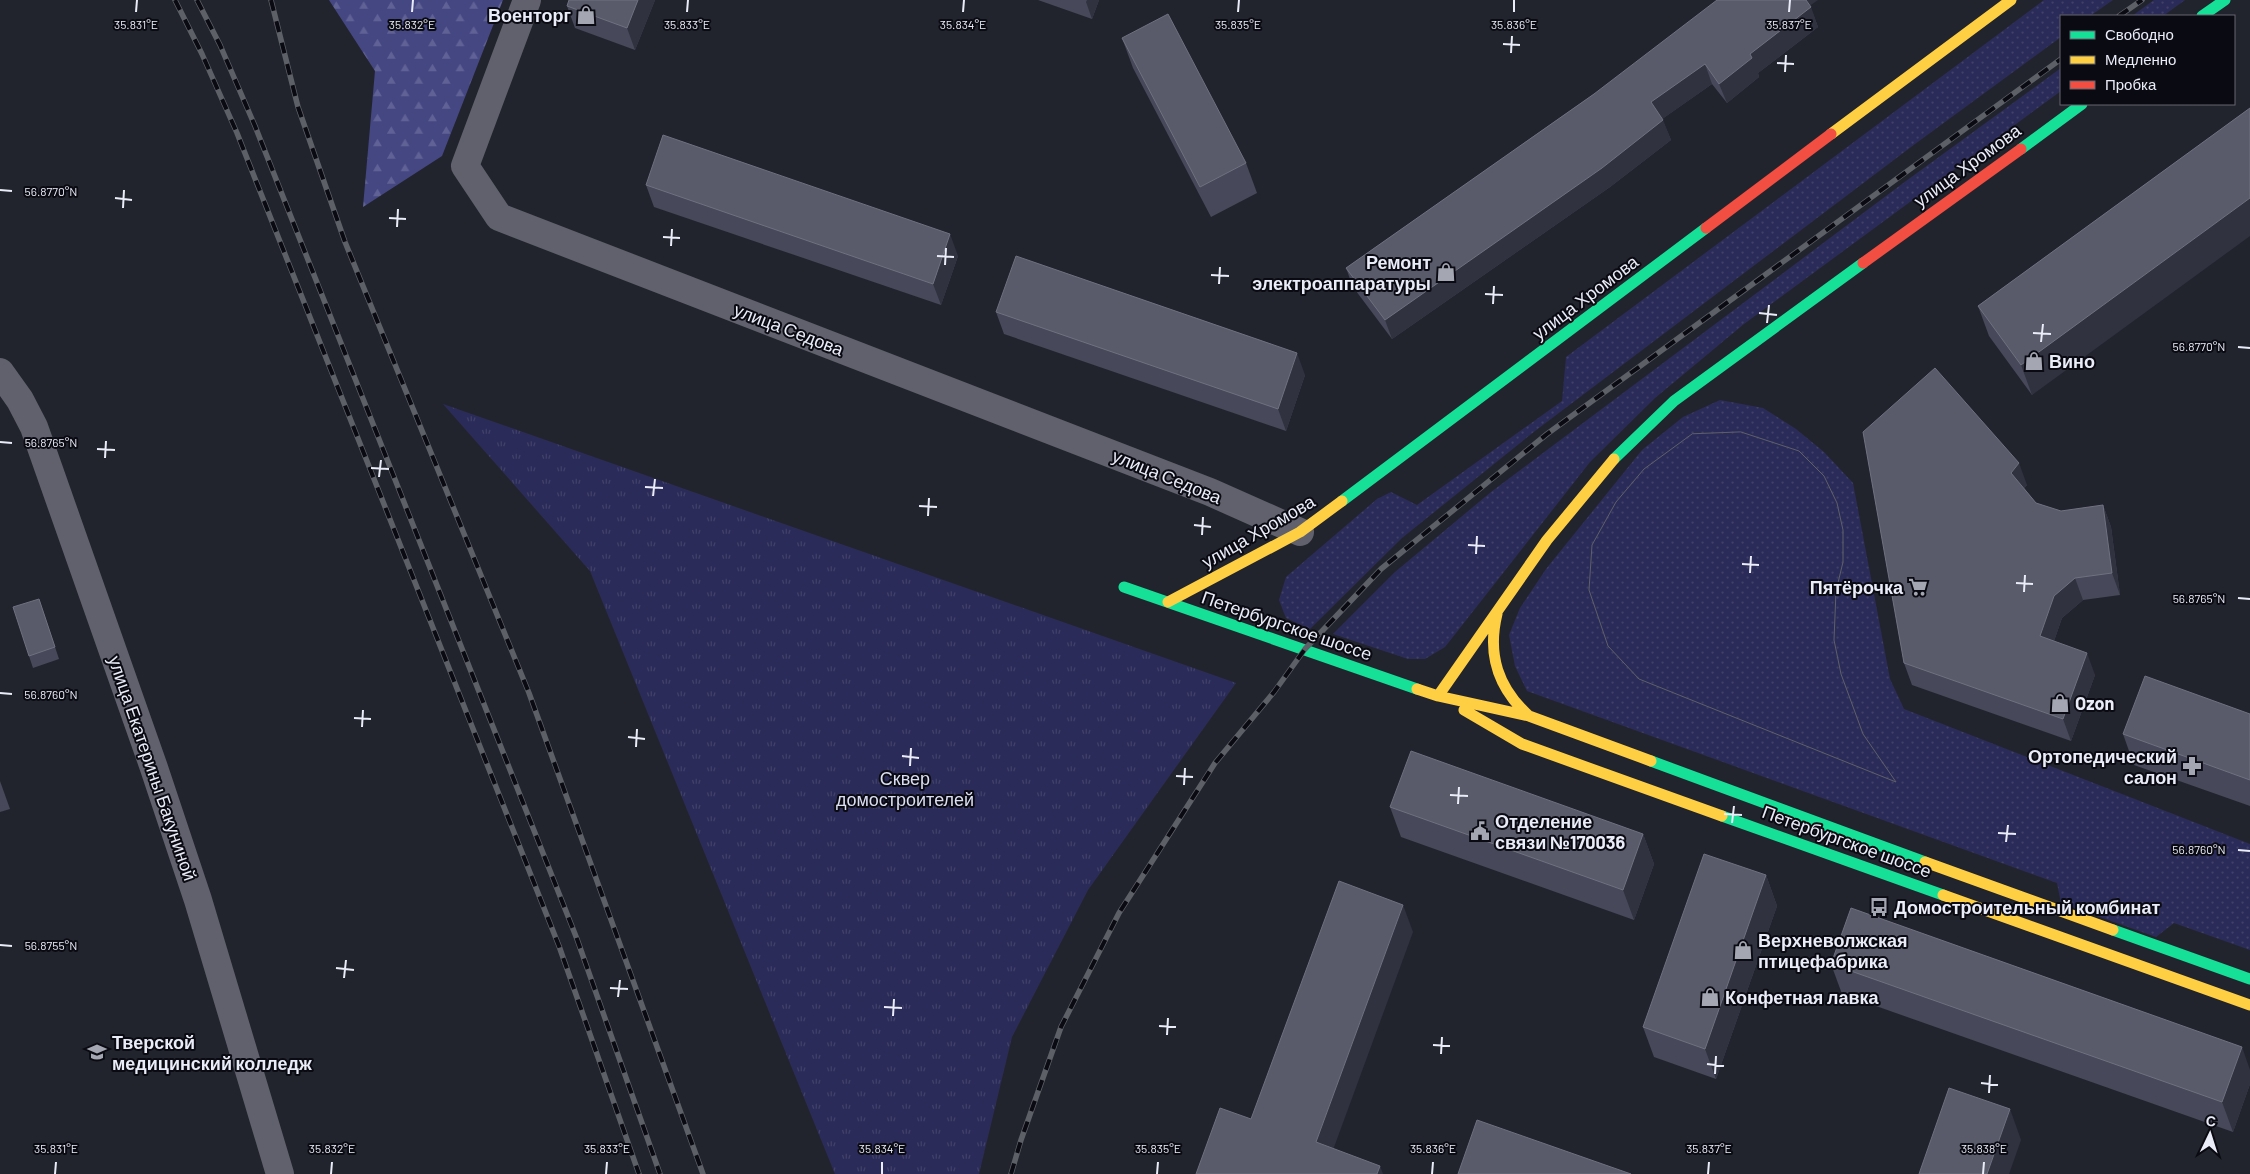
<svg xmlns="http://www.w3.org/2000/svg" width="2250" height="1174" font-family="Barlow,sans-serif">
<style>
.grass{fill:url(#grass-dots)}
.forest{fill:url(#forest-firs)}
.park{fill:url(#park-tufts)}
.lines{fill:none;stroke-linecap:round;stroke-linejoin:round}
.street{stroke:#60616c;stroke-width:28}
.fast{stroke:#16e098;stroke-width:11}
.slow{stroke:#ffcf43;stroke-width:11}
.jam{stroke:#f24e42;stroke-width:11}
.tram{stroke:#5e6068;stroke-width:1}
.rail-casing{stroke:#5e6068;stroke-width:5.5}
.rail{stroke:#0a0a12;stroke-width:4;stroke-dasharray:11;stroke-linecap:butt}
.wall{fill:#474859}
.shaded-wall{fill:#313240}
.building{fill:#595a6a;stroke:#707180}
.ticks{fill:none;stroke:#eaecf8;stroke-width:2}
.labels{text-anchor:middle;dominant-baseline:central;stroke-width:4;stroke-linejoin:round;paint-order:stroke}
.poi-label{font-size:18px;font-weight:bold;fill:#eaecf8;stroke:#0a0a12;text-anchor:start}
.street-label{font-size:18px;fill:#eaecf8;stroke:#0a0a12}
.park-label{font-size:18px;fill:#dcdef3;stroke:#0a0a12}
.ticks-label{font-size:12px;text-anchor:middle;fill:#eaecf8;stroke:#0a0a12;stroke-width:4;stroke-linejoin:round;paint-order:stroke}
</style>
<defs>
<pattern id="grass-dots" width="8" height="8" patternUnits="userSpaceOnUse" patternTransform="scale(1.25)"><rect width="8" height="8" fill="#2b2b59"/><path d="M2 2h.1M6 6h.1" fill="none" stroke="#404069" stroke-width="1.8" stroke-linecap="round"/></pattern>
<pattern id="forest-firs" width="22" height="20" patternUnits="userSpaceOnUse" patternTransform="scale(1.25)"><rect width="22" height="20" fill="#454783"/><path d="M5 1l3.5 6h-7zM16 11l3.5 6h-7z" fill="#606295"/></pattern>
<pattern id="park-tufts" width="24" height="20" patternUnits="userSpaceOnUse" patternTransform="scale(1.25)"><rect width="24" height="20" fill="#2b2b59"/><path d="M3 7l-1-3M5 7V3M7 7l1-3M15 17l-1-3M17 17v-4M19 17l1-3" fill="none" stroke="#404069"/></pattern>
</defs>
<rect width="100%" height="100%" fill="#22242d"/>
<path class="grass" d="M2044 0H2113L2090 16H2061V37L1915 144 1535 431 1402 538 1310 629 1286 618 1279 600 1286 577 1377 499 1391 492 1417 505 1562 401 1566 357Z
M2154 0H2185L2163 16H2132Z
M2061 68V91L1744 324 1655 398 1590 462 1445 647 1425 659H1408L1333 634 1395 572 1491 492 1906 181Z
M1720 400 1763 408 1796 429 1824 452 1853 483 1890 679 1904 709 2250 844V950L2174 923 2156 937 2061 903 2057 883 1527 691 1515 666 1509 635 1520 608 1546 569 1642 450 1683 417Z"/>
<path class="forest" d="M329 0H503L442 156 363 207 375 71Z"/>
<path class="park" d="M443 404 1236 683 1088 890 1012 1037 979 1174H835L590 571Z"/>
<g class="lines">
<path class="street" d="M527 0 465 166 499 217 1210 492 1300 532
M0 372 20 400 34 427 154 768 198 900 280 1174"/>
<path class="fast" d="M2202 16 2225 0
M2021 149 2082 104
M1614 459 1674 401 1863 263
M1342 501 1706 228
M1124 587 1417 689
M1651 761 1925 862
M1722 816 1943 895
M2113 930 2250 979"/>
<path class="slow" d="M1831 134 2011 0
M1168 602 1300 532 1342 501
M1497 614C1487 655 1498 688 1529 716
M1417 689 1438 696 1529 716 1651 761
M1438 696 1547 540 1614 459
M1464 710 1522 744 1722 816
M1925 862 2113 930
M1943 895 2250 1005"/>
<path class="jam" d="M1706 228 1831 134
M1863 263 2021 149"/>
<path class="tram" d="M1741 432 1799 451 1824 476 1837 503 1843 530V562L1836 591 1834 640 1841 674 1863 734 1896 782 1639 679 1608 646 1589 590 1592 545 1616 502 1644 469 1692 434Z"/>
<g class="rail-casing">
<path id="rail" d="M175 0 202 54 237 133 559 946 639 1174
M197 0 220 45 255 126 577 939 660 1174
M271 0 298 107 345 242 529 693 703 1174
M2119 16 2142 0
M1011 1174 1021 1140 1061 1027 1119 913 1215 763 1274 692 1305 649 1381 569 1547 434 2061 59"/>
</g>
<use href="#rail" class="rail"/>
</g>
<path class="wall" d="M569 0H655L635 50 575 28 567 6Z
M1038 0H1099L1092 19Z
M1810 6 1818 27 1758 73 1759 77 1727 103 1712 84 1662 119 1671 140 1610 187 1392 339 1353 287 1346 268 1594 94Z
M1122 38 1246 163 1257 193 1211 217 1133 68Z
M2250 108 2032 395 1989 336 1978 306Z
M646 185 958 256 941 305 654 207Z
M996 312 1305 375 1286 431 1004 334Z
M1863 432 2027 485 2024 488 2036 503 2061 511 2103 505 2111 527 2120 595 2083 600 2062 618 2054 641 2095 675 2071 741 1912 685 1904 663Z
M39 599 59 659 33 668 29 656Z
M2250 714V806L2134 765 2123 734Z
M0 781 10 809 0 812Z
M1390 807 1643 834 1654 864 1634 920 1401 837Z
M1766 875 1777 906 1716 1079 1654 1057 1643 1027Z
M1831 964 2250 1070V1084L2233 1132 1842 994Z"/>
<path class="shaded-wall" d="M638 0H655L635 50 627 28Z
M1087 0H1099L1092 19 1086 2Z
M1802 0H1818L1805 9Z
M1811 7 1818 27 1758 73 1759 77 1727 103 1719 84 1750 54Z
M1705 64 1712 84 1658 122 1651 102Z
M1663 120 1671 140 1610 187 1392 339 1385 320Z
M2250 198V236L2032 395 2021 365Z
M950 234 958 256 941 305 933 284Z
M1297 353 1305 375 1286 431 1278 409Z
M2019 463 2027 485 2019 494 2011 473Z
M2103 505 2111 527 2120 595 2112 573Z
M2075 578 2083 600 2062 618 2048 658 2040 636 2054 596Z
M2087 653 2095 675 2071 741 2063 719Z
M1643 834 1654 864 1634 920 1623 890Z
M1766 875 1777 906 1716 1079 1705 1049Z
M1403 905 1413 932 1326 1169 1316 1142Z
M2242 1047 2250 1070V1084L2233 1132 2222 1102Z
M2010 1109 2021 1140 2009 1174H1987Z
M1380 1166 1383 1174H1377Z"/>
<path class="building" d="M569 0H638L627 28 567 6Z
M1717 0H1806L1811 7 1750 54 1752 58 1719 84 1705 64 1651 102 1663 120 1602 168 1385 320 1346 268 1594 94Z
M1168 14 1246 163 1200 187 1122 38Z
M2250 108V198L2021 365 1978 306Z
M663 135 950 234 933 284 646 185Z
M1016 256 1297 353 1278 409 996 312Z
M1935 368 2019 463 2011 473 2036 503 2061 511 2103 505 2112 573 2075 578 2054 596 2040 636 2087 653 2063 719 1904 663 1863 432Z
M39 599 55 647 29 656 13 607Z
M2145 676 2250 714V780L2123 734Z
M1411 751 1643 834 1623 890 1390 807Z
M1704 854 1766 875 1705 1049 1643 1027Z
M1339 881 1403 905 1316 1142 1380 1166 1377 1174H1196L1220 1108 1251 1119Z
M1851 908 2242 1047 2222 1102 1831 964Z
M1949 1088 2010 1109 1987 1174H1919Z
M1477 1120 1631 1174H1458Z"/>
<path class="ticks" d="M136 12 137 0M412 12 413 0M687 12 688 0M963 12 964 0M1238 12 1239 0M1514 12V0M1789 12 1790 0M1503 44 1520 45M1511 53 1512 36M1777 63 1794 64M1785 72 1786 55M0 190 12 191M115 198 132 200M123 208 124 190M389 218 406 219M397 227 398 209M663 237 680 238M671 246 672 229M937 256 954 257M945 265 946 248M1211 275 1229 276M1219 284 1220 267M1485 294 1503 295M1493 304 1494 286M1759 313 1777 315M1767 323 1769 305M2033 333 2051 334M2041 342 2043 324M2238 347 2250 348M0 442 12 443M97 449 115 450M105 458 106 441M371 468 389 469M379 477 381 460M645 487 663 488M653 496 655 479M919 506 937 507M928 516 929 498M1194 525 1211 527M1202 535 1203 517M1468 545 1485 546M1476 554 1477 536M1742 564 1759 565M1750 573 1751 556M2016 583 2033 584M2024 592 2025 575M2238 598 2250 599M0 693 12 694M354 718 371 719M362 727 363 710M628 737 645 739M636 747 637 729M902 756 919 758M910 766 911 748M1176 776 1193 777M1184 785 1185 768M1450 795 1468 796M1458 804 1459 787M1724 814 1742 815M1732 823 1734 806M1998 833 2016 834M2006 842 2008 825M2238 850 2250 851M0 945 12 946M336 968 354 970M344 978 346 960M610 988 628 989M618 997 620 980M884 1007 902 1008M893 1016 894 999M1159 1026 1176 1027M1167 1035 1168 1018M1433 1045 1450 1046M1441 1054 1442 1037M1707 1064 1724 1066M1715 1074 1716 1056M1981 1083 1998 1085M1989 1093 1990 1075M55 1174 56 1162M331 1174 332 1162M606 1174 607 1162M882 1174V1162M1157 1174 1158 1162M1432 1174 1433 1162M1708 1174 1709 1162M1983 1174 1984 1162"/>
<defs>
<g id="shop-bare" transform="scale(1.5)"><path d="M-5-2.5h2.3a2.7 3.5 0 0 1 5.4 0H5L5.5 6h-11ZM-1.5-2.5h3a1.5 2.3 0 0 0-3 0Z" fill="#a4a6b1" stroke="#0a0a12" stroke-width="2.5" paint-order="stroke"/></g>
<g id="supermarket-bare" transform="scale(1.5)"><path d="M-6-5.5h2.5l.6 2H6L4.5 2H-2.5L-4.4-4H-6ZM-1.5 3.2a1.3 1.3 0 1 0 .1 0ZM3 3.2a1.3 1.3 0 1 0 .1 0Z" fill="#a4a6b1" stroke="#0a0a12" stroke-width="2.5" paint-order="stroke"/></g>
<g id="pharmacy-bare" transform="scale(1.5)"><path d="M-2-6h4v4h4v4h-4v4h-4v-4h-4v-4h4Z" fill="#a4a6b1" stroke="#0a0a12" stroke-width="2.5" paint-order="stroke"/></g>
<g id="civic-bare" transform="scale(1.5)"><path d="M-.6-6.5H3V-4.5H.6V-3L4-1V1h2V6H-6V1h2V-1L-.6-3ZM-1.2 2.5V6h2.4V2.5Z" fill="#a4a6b1" stroke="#0a0a12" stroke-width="2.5" paint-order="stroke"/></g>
<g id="bus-bare" transform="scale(1.5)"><path d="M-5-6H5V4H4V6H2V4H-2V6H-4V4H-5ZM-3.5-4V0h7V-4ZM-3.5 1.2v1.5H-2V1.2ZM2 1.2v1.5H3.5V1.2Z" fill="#a4a6b1" stroke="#0a0a12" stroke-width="2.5" paint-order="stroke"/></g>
<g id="university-bare" transform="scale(1.5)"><path d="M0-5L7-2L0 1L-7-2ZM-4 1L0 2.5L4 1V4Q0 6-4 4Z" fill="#a4a6b1" stroke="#0a0a12" stroke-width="2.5" paint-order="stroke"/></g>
</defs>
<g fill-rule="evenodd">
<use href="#shop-bare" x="586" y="15"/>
<use href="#shop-bare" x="1446" y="272"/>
<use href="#shop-bare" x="2034" y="361"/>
<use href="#supermarket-bare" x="1918" y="587"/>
<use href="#shop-bare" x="2060" y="703"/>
<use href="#pharmacy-bare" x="2192" y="766"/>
<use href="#civic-bare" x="1480" y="831"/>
<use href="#bus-bare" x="1879" y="907"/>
<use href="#shop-bare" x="1743" y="950"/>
<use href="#shop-bare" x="1710" y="997"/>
<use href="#university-bare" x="97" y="1052"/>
</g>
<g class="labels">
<g class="poi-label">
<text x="571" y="15" text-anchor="end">Военторг</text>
<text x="1431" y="262" text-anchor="end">Ремонт<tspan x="1431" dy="21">электроаппаратуры</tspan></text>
<text x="2049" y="361">Вино</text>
<text x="1903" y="587" text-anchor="end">Пятёрочка</text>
<text x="2075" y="703">Ozon</text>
<text x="2177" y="756" text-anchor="end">Ортопедический<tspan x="2177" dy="21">салон</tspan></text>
<text x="1495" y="821">Отделение<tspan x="1495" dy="21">связи №170036</tspan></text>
<text x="1894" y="907">Домостроительный комбинат</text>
<text x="1758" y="940">Верхневолжская<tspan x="1758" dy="21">птицефабрика</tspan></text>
<text x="1725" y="997">Конфетная лавка</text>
<text x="112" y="1042">Тверской<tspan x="112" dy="21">медицинский колледж</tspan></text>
</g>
<g class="street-label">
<text transform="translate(1967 165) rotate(-36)">улица Хромова</text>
<text transform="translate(1585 297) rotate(-37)">улица Хромова</text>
<text transform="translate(789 329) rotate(21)">улица Седова</text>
<text transform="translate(1167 476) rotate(22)">улица Седова</text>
<text transform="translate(1258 531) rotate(-30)">улица Хромова</text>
<text transform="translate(1287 625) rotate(19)">Петербургское шоссе</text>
<text transform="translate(153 768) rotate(71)">улица Екатерины Бакуниной</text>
<text transform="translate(1847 841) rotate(20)">Петербургское шоссе</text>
</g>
<g class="park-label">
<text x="905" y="778">Сквер<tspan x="905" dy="21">домостроителей</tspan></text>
</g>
</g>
<g class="ticks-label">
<text x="136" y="29">35.831°E</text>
<text x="412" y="29">35.832°E</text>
<text x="687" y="29">35.833°E</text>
<text x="963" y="29">35.834°E</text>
<text x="1238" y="29">35.835°E</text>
<text x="1514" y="29">35.836°E</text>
<text x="1789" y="29">35.837°E</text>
<text x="51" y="196">56.8770°N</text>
<text x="2199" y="351">56.8770°N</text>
<text x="51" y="447">56.8765°N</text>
<text x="2199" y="603">56.8765°N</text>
<text x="51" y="699">56.8760°N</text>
<text x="2199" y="854">56.8760°N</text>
<text x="51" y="950">56.8755°N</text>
<text x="56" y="1153">35.831°E</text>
<text x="332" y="1153">35.832°E</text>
<text x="607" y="1153">35.833°E</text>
<text x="882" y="1153">35.834°E</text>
<text x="1158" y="1153">35.835°E</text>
<text x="1433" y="1153">35.836°E</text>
<text x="1709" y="1153">35.837°E</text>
<text x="1984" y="1153">35.838°E</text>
</g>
<rect x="2060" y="15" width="175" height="90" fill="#0a0a12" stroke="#64646e"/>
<rect x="2070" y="31" width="25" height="8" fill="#16e098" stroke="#64646e"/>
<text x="2105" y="40" font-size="15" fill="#eaecf8">Свободно</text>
<rect x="2070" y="56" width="25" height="8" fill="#ffcf43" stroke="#64646e"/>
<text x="2105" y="65" font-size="15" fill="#eaecf8">Медленно</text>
<rect x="2070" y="81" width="25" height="8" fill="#f24e42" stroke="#64646e"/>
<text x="2105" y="90" font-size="15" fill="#eaecf8">Пробка</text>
<g transform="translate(2210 1134) rotate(4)" stroke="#0a0a12" stroke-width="4" paint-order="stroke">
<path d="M0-4L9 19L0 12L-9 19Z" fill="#eaecf8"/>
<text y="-8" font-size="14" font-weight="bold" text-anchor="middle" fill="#eaecf8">С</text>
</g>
</svg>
